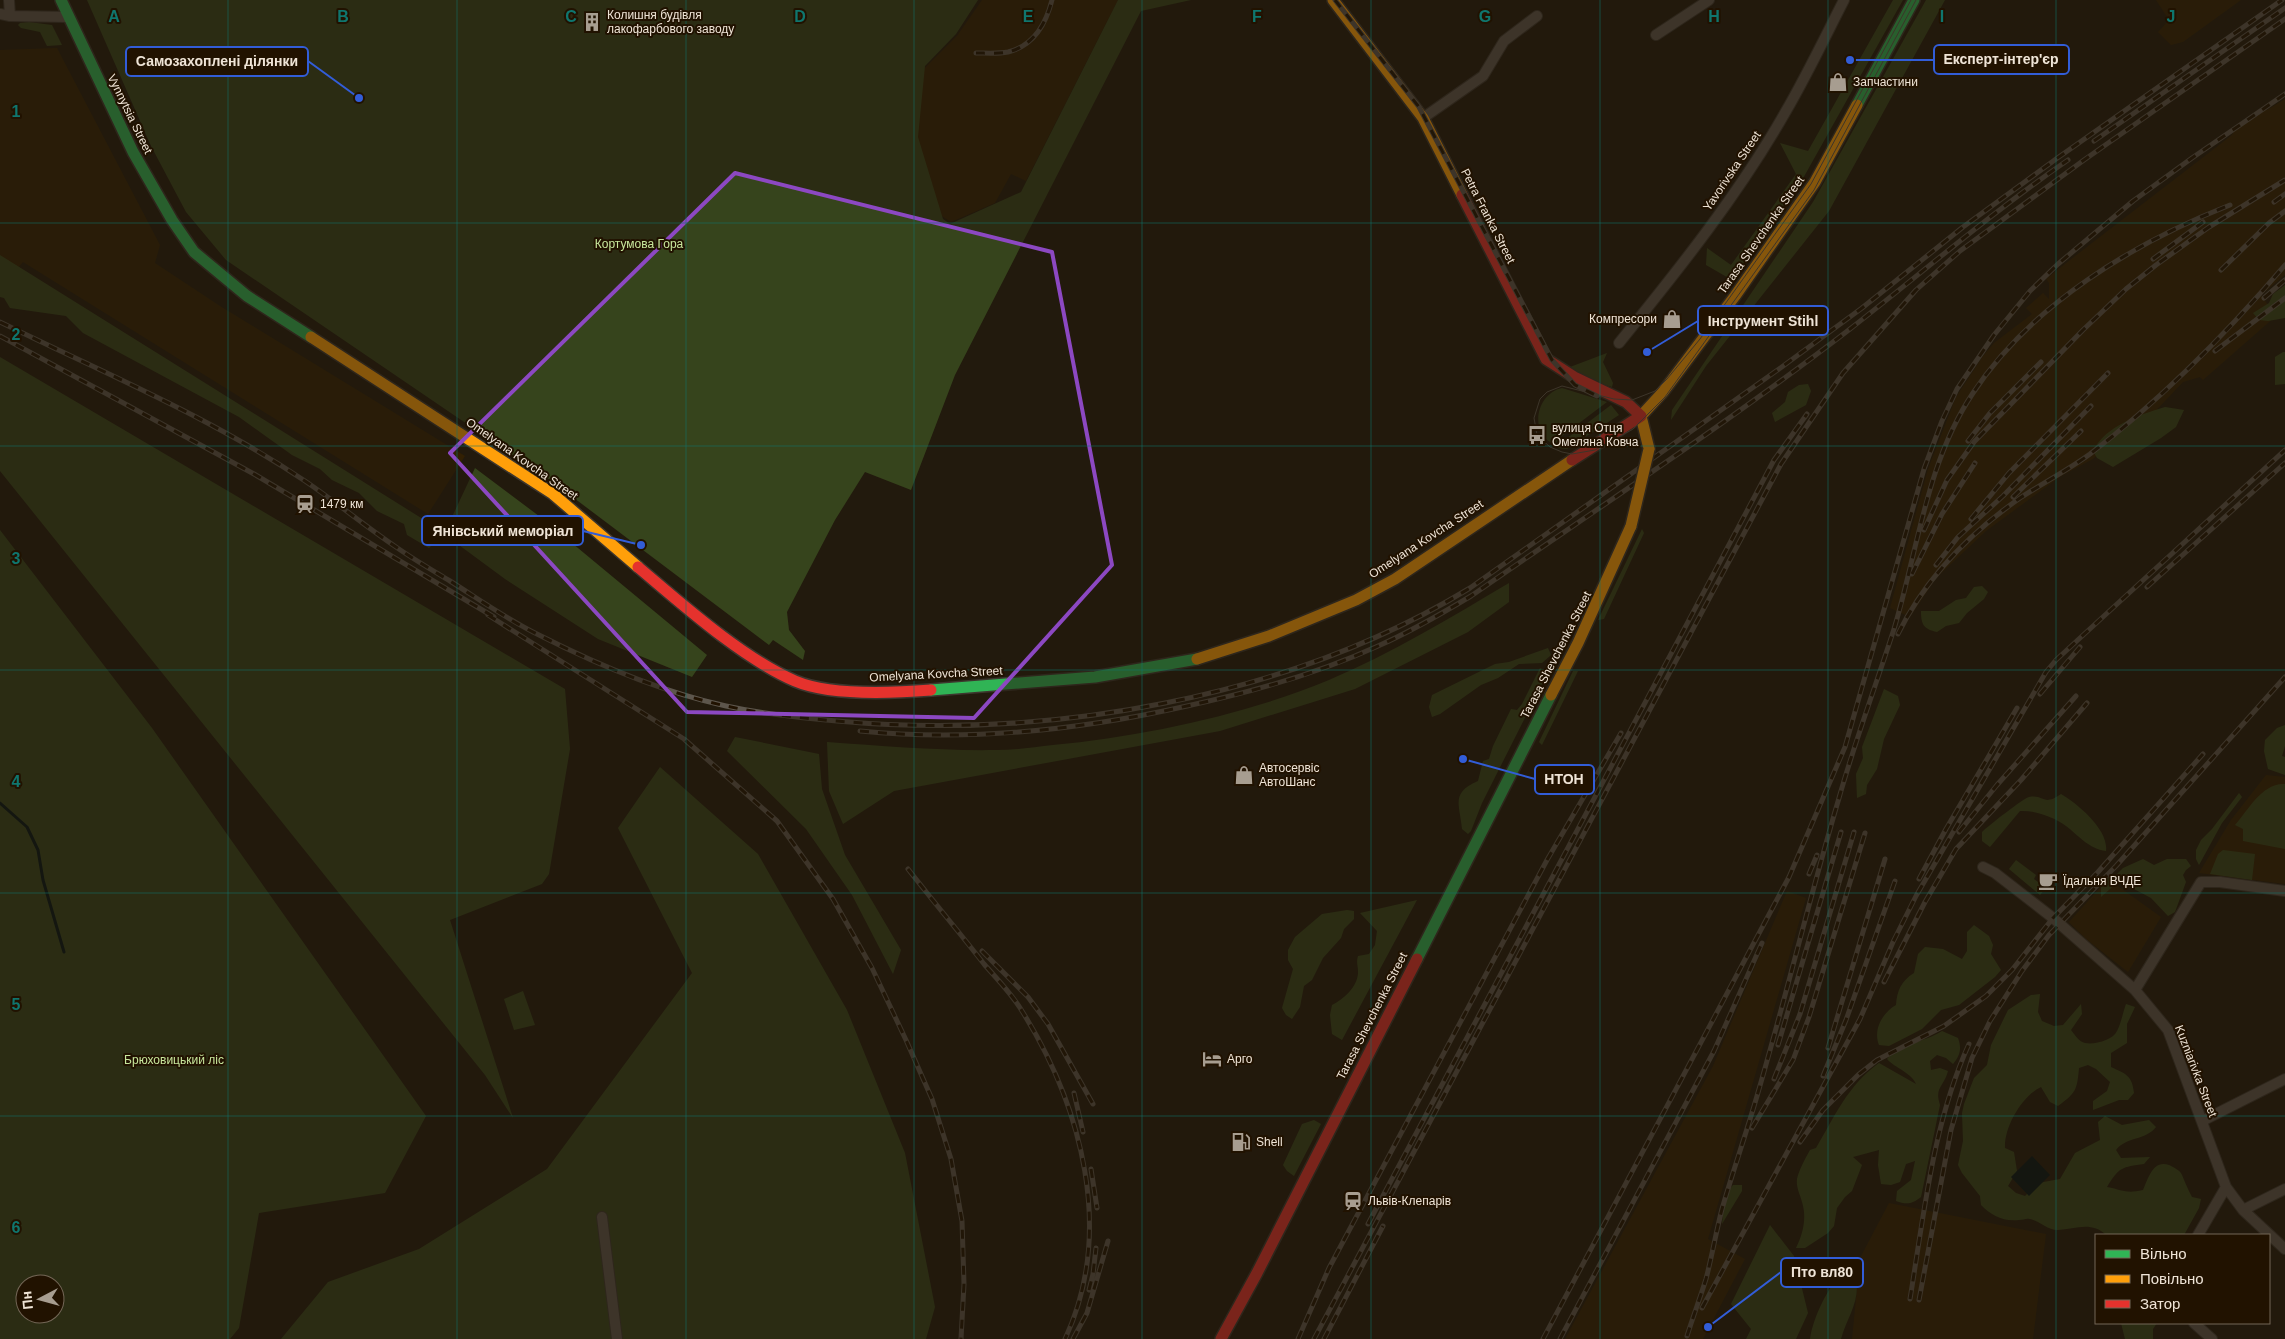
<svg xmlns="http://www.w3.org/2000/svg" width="2285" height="1339" font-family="Helvetica,sans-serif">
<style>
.built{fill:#322003}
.green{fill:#36441c;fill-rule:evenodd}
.water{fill:#031315}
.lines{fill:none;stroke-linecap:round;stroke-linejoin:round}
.stream{stroke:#031315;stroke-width:3}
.street-casing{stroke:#3d362e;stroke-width:12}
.fast-casing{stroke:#3d362e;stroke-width:14}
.slow-casing{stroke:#3d362e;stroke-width:14}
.jam-casing{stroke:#3d362e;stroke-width:14}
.street{stroke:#5e564d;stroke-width:10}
.fast{stroke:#30b455;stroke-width:11}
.slow{stroke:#ff9f0a;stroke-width:11}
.jam{stroke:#e5322d;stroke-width:11}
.tram{stroke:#5d564c;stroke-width:1}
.rail-casing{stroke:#5d564c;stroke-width:5}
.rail{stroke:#211200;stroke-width:3;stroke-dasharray:9;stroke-linecap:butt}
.slow-bridge-casing{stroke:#3d362e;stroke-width:14;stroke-linecap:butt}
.slow-bridge{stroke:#ff9f0a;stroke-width:11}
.marked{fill:none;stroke:#8c48c2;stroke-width:4;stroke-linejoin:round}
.grid{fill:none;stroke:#0f766e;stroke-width:1;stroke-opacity:0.55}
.labels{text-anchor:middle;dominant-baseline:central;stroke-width:4;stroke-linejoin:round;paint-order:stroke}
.poi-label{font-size:12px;fill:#efe4d6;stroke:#211200;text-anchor:start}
.street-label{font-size:12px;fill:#efe4d6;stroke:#211200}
.park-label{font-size:12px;fill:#c7e69b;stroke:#211200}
.grid-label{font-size:16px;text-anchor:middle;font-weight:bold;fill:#0f766e;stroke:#211200;stroke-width:4;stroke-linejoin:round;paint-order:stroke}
.leader{fill:none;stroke:#325dd8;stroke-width:2}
.callout-dot{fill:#325dd8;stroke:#211200;stroke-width:2}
.callout{fill:#211200;stroke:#325dd8;stroke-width:2}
.callout-label{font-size:14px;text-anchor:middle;font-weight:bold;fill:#efe4d6}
</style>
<rect width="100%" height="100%" fill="#221a0d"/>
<path class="built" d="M982 0H1118L1026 181 1011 174 995 203 951 222 873 171 881 112 957 36Z
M2156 0H2241L2183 42 2171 45 2158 32 2169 20Z
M57 48 160 245 155 263 220 306 465 456 428 514 23 262 18 268 0 257V50Z
M2285 99V275L2261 295 2276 316 2203 380 2200 377 2183 382 2147 420 2141 417 2093 459 2061 476 1986 531 1936 578 1910 617 1890 608 1928 469 1956 397 1983 356 1994 343 2032 314 2026 308 2043 293 2049 299V283L2046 279 2070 260 2232 135 2236 127 2265 107 2267 110Z
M2266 775 2285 777V884L2199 873 2231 820Z
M2108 879 2161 917 2128 972 2086 939 2069 922Z
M1787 891 1806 898 1708 1239 1745 1259 1703 1339H1565L1713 1066Z
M1889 1203 2046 1234 2033 1339H1852L1860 1258Z"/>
<path class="green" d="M87 0H978L956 34 925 66 918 137 943 219 950 224 1021 192 1118 0H1191L1141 11 955 375 911 490 865 472 835 520 787 612 789 630 805 651 803 660 773 640 769 645 558 486 226 260 186 212 151 146Z
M1893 0H1903L1797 189 1732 280 1706 265 1707 248 1731 265 1796 174 1780 143 1808 151Z
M1926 0H1945L1829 211 1706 366 1671 420 1672 410 1813 202Z
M29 22 52 25 62 45 47 46 40 32 21 28 18 25 20 23Z
M0 255 434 526 438 539 429 548 407 535 404 524 377 511 359 493 332 480 320 469 292 455 239 417 83 333 66 316 10 308 4 298 0 297Z
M2285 285V318L2268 321 2259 320 2253 313 2269 303 2273 294Z
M2283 352H2285V384L2275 385V357Z
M1607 353 1603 362 1613 383 1612 387 1586 379 1570 367Z
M0 357 565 689 570 749 549 874 542 884 450 920 513 1118 485 1075 0 471Z
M1808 384 1811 391 1806 405 1775 422 1772 413 1785 402 1788 392 1799 385Z
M1562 388 1607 402 1562 436 1554 445C1550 442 1544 438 1542 434 1532 416 1543 392 1562 388Z
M1611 405 1619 415 1567 449 1558 448 1566 439Z
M2165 407 2184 410 2176 427 2161 438 2113 467 2097 458 2093 451C2106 425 2140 415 2165 407Z
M475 468 543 519 707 655 692 677 598 639 505 579 444 534Z
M1642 529 1644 533 1604 619 1598 620Z
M0 530 152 728 426 1116 385 1193 259 1213 239 1328 230 1339H0ZM25 1284H55V1314H25Z
M1509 583V602L1468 632 1355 689 1220 731 894 791 843 824 829 791 827 742C884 746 940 751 997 750 1016 750 1035 747 1053 745 1144 736 1245 715 1329 680 1392 653 1450 618 1509 583Z
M1982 586 1988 592 1984 599 1967 613 1959 623 1946 626 1937 632C1924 629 1921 625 1921 611H1939L1956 600 1966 598 1974 587Z
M1548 648 1551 655 1542 663 1519 664 1498 678 1481 685 1440 714 1432 717 1429 707 1432 695 1495 664 1509 662Z
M1540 668 1548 672 1482 803 1471 831 1468 834 1462 829C1460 805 1450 793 1478 781L1483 761 1489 759 1493 746 1511 709 1517 710 1522 704Z
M1573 671H1578L1542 745 1539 742Z
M1884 689 1898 696 1900 705 1884 739 1877 769 1867 785 1866 794 1857 798 1856 774 1863 758 1862 747Z
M2285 725V746L2282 756 2285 757V775L2268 769 2264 751 2265 740 2277 728Z
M735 737 819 754 822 789 845 855 901 950 893 974 852 895 806 829 727 751Z
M660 767 758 854 847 1010 905 1153 935 1307 926 1339H281L328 1282 419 1249 547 1169 692 973 618 828Z
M2285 784V849L2243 841V829L2235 825C2248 810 2263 782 2285 784Z
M2239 793 2242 797 2222 823 2199 865 2196 859V850L2201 840 2212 829Z
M2061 794C2078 804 2109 830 2106 851 2089 849 2078 835 2066 826 2054 817 2035 810 2020 811L1990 847 1982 841V832C1988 826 2024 798 2029 797 2044 794 2043 807 2061 794Z
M2223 850 2255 854 2252 880 2210 874 2218 854Z
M2143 859 2154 865 2167 859H2186L2191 866 2186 870 2183 875 2186 882 2175 912 2168 916 2151 898 2119 881 2101 897V886L2107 876 2116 875 2123 868Z
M2016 860 2036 875 2034 879 2046 888 2040 895 2009 869Z
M1417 900 1342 1040 1332 1034 1330 1015 1332 1005C1343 1000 1359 986 1358 971 1358 965 1356 963 1358 956L1369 954 1375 945 1377 931 1360 913Z
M1347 910 1354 911V919L1344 929 1341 938 1323 958 1312 980 1304 986 1300 1007 1292 1019 1286 1015 1282 1008 1293 969 1288 960V950L1295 937 1322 914Z
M1974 925 1989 936 1993 945 1991 954 2001 970 1995 977 1959 1005 1941 1010 1922 1029 1889 1046 1879 1045C1873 1030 1882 1013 1896 1005 1897 991 1901 981 1914 973L1918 954 1925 947 1943 949 1962 959 1967 951V932Z
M523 991 535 1025 514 1030 504 999Z
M2040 994 2038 1012 2042 1021 2054 1026 2063 1025 2081 1004 2082 1014 2071 1030C2075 1035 2079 1042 2085 1043 2095 1045 2113 1040 2117 1031 2121 1024 2123 1012 2126 1004L2135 1007 2127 1024V1043L2111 1053V1067C2126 1074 2132 1075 2134 1093L2128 1100H2119L2093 1110V1101L2107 1091 2110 1082 2096 1069 2088 1065 2079 1068C2077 1090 2076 1093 2058 1106L2050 1102 2041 1087C2022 1096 2004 1127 2005 1148L2014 1152 2017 1171 2008 1186 2016 1193 2025 1196 2038 1183 2060 1179 2075 1153 2100 1140 2098 1122 2105 1116 2122 1125 2149 1120 2156 1127C2145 1141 2127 1136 2116 1150L2121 1158 2150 1157 2144 1164C2122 1167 2119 1167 2107 1187 2123 1190 2126 1194 2143 1190 2148 1179 2153 1159 2169 1165 2173 1167 2180 1170 2182 1175 2185 1182 2188 1190 2192 1197L2201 1199 2199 1208 2184 1235H2106C2092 1221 2075 1229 2058 1230 2047 1230 2040 1221 2030 1219 2026 1218 2023 1220 2019 1220 2003 1222 1991 1215 1981 1205L1980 1196 1962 1173 1958 1165 1963 1141 1962 1113 1964 1104 1974 1078 1987 1065 1991 1045 2008 1010 2031 995Z
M1942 1031 1958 1038C1962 1049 1960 1055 1953 1064L1946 1058 1937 1055 1930 1061 1931 1070 1940 1068 1948 1071C1944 1087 1934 1087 1940 1105L1921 1197C1912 1204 1907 1205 1896 1201L1897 1191 1911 1180 1915 1161 1906 1164 1900 1182 1891 1185 1881 1184 1878 1165 1879 1150 1853 1157 1862 1165 1852 1191 1845 1197 1837 1208 1834 1226 1828 1233 1805 1248H1796C1803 1234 1807 1218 1802 1202 1800 1194 1796 1188 1797 1179 1799 1170 1805 1159 1810 1150L1816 1148C1835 1116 1848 1085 1879 1063L1916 1084C1912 1073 1895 1068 1887 1059 1899 1044 1925 1042 1942 1031Z
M1314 1120 1321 1124 1294 1176 1287 1171 1283 1165 1302 1124Z
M1733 1185H1742V1191L1722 1224 1725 1195Z
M1770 1225 1794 1256 1808 1313 1796 1339H1746L1751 1329 1731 1304Z
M1845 1271 1855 1272C1862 1301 1848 1314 1841 1339H1810C1813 1318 1828 1285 1845 1271Z
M2121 1323H2157L2153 1329V1339H2125Z"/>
<path class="water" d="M2032 1156 2050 1175 2029 1196 2011 1177Z"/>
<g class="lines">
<path class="stream" d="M0 803 27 827 38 850 43 880 64 952"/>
<g class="street-casing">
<path id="street" d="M9 0 10 16
M0 14 10 16 68 17
M1656 35 1709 0
M1423 118 1483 76 1504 41 1537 16
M1619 343C1679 269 1739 194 1786 111 1807 75 1825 37 1844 0
M1983 867 1995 873 2053 918 2135 990 2168 1030 2226 1187 2243 1210 2285 1249
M2135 990 2201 882H2220L2285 891
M2202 1121 2285 1079
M2243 1210 2285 1189
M602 1217 617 1339
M2198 1235 2226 1187
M2194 1323 2212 1339"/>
</g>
<g class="fast-casing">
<path id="fast" d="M61 0 133 152 172 220 194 252 247 296 311 337
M1857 105 1914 0
M931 690 1095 677 1197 659
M1417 959 1551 695"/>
</g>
<g class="slow-casing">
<path id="slow" d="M1333 0 1423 118 1462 195
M311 337 553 494 638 567
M1649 449 1641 416 1663 392 1735 296 1815 182 1857 105
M1197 659 1269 636 1356 600 1395 579 1572 460
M1551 695 1578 643 1631 526"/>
</g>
<g class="jam-casing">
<path id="jam" d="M1462 195 1546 359 1574 377 1626 402 1641 416 1572 460
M638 567C683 605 742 658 795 681 830 696 893 693 931 690
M1221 1339 1257 1273 1417 959"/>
</g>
<use href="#street" class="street"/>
<use href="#fast" class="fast"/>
<use href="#slow" class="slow"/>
<use href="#jam" class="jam"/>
<path class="tram" d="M1911 0 1811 184 1700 339 1667 379 1655 391 1632 400 1614 399 1562 386 1547 392 1540 399 1534 418 1537 435 1550 447 1562 452 1572 454 1595 450 1633 429 1665 397 1814 190 1916 0"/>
<g class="rail-casing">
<path id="rail" d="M1335 0 1419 107 1552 360 1575 385 1597 396
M976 53C986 53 998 54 1008 52 1033 46 1046 24 1052 0
M2094 141 2285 8
M2274 202 2285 194
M2153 259 2203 222
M2221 270 2269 223 2285 211
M2264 298 2285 280
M0 322C104 373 208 416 305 481 336 502 365 526 396 547 413 559 432 570 450 581 480 600 508 620 539 635 598 665 662 692 726 706 763 714 800 718 837 721 1047 740 1288 699 1470 588L1779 369 1862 308 1963 227 2056 159 2282 0
M0 336 254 474 494 617
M2215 351 2285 298
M1968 441 1990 413 2041 362
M2013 497 2081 431
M1971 519 2009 473 2108 373
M1924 530 1947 480 1974 442 2083 330 2126 289 2156 265 2209 227 2285 180
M1936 565 1958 537 2003 496 2091 406
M1912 574 1942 514 1975 463
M2147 587 2285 463
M488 615 684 739 777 821 833 899 872 968 906 1040 932 1099 951 1159 962 1221 964 1284 961 1339
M1898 634C1925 579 1970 533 2020 498 2043 483 2068 470 2090 454 2162 399 2226 334 2285 265
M2040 694 2080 647
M860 731C969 742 1080 730 1187 706 1252 692 1317 674 1378 646 1410 632 1441 614 1471 596 1598 508 1728 423 1850 329 1923 272 1992 212 2068 160
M1959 832 1997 785 2076 696
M908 869C933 901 959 932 984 964 997 979 1012 994 1022 1011 1082 1107 1115 1232 1065 1339
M1809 874 1817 855
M1919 879 1946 829 2017 708
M982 951 1028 997 1048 1024 1093 1104
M1884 982 1925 902 1956 849 2021 780 2087 703
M1778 1045 1841 832
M1828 1048 1885 859
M1823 1076 1846 1020 1895 881
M1774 1079 1800 1014 1854 832
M1074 1093 1083 1132
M1752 1128 1793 1060 1809 1017 1865 833
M1800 1142 1823 1110 1858 1075 1877 1060 1944 1026 1986 996 2012 970 2053 918 2098 872 2203 754
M1091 1169 1097 1208
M1368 1224 1774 460 1807 414
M1089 1290 1093 1274 1096 1248
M1910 1299C1924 1214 1933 1123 1969 1044
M1919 1300 1951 1130 1972 1058 1990 1021 2022 971 2049 935 2116 866 2285 677
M1702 1308 1860 1019 1893 942 1916 896 2046 672 2056 660 2285 450
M1687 1336C1693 1317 1700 1298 1706 1279 1712 1256 1716 1232 1722 1209 1733 1171 1746 1134 1757 1096 1786 997 1810 896 1839 798 1855 741 1876 685 1894 629 1918 550 1926 463 1973 393 2031 305 2133 243 2230 205
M1073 1339 1087 1313 1108 1241
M1298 1339 1329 1268 1547 860 1621 733
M1314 1339 1781 464 1843 373 1916 290 1960 251 2084 160 2285 19
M1324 1339 1383 1226
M1543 1339 1789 877 1845 747 1924 469 1942 421 1957 389 1994 335 2030 291 2058 264 2133 201 2192 158 2285 94
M1560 1339 1714 1051 1762 943"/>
</g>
<use href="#rail" class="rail"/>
<g class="slow-bridge-casing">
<path id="slow-bridge" d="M1631 526 1649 449"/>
</g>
<use href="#slow-bridge" class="slow-bridge"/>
</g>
<path d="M0 0H2285V1339H0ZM735 173 1052 252 1112 565 974 718 687 712 450 453Z" fill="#221a0d" fill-opacity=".55" fill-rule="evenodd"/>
<path class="marked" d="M735 173 1052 252 1112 565 974 718 687 712 450 453Z"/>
<path class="grid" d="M228 0V1339M457 0V1339M686 0V1339M914 0V1339M1142 0V1339M1371 0V1339M1600 0V1339M1828 0V1339M2056 0V1339M0 223H2285M0 446H2285M0 670H2285M0 893H2285M0 1116H2285"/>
<defs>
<g id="building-bare" transform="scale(1.5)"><path d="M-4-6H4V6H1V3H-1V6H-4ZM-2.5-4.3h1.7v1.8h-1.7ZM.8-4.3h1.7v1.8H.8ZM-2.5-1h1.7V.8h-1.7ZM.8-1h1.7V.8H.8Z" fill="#a79d90" stroke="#211200" stroke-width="2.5" paint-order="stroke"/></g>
<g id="shop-bare" transform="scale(1.5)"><path d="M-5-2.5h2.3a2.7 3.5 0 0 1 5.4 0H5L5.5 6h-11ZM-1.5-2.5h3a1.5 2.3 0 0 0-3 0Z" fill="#a79d90" stroke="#211200" stroke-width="2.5" paint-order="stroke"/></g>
<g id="bus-bare" transform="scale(1.5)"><path d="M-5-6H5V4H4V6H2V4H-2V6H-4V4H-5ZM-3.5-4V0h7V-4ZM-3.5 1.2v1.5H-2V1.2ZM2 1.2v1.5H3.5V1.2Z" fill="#a79d90" stroke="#211200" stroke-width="2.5" paint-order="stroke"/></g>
<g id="station-bare" transform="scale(1.5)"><path d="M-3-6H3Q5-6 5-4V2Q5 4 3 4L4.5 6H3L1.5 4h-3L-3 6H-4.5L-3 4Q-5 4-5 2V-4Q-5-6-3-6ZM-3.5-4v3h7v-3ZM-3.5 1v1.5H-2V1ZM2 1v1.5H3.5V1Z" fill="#a79d90" stroke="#211200" stroke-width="2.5" paint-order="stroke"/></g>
<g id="cafe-bare" transform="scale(1.5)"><path d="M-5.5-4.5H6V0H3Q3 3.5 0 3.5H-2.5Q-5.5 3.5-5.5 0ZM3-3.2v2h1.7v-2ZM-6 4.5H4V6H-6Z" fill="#a79d90" stroke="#211200" stroke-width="2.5" paint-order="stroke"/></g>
<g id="hotel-bare" transform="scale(1.5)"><path d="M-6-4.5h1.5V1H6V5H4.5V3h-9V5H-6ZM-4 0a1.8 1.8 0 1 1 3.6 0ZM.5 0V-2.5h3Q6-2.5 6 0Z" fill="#a79d90" stroke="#211200" stroke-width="2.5" paint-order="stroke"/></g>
<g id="fuel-bare" transform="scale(1.5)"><path d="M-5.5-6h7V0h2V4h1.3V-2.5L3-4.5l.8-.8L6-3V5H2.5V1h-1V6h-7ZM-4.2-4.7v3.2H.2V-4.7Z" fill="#a79d90" stroke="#211200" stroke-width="2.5" paint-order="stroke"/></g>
</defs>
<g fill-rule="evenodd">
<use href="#building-bare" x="592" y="22"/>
<use href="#shop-bare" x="1838" y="82"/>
<use href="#shop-bare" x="1672" y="319"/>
<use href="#bus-bare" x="1537" y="435"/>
<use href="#station-bare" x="305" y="504"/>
<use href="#shop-bare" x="1244" y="775"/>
<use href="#cafe-bare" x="2048" y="881"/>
<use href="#hotel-bare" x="1212" y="1059"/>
<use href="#fuel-bare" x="1241" y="1142"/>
<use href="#station-bare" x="1353" y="1201"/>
</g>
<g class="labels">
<g class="poi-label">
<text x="607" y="15">Колишня будівля<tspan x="607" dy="14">лакофарбового заводу</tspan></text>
<text x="1853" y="82">Запчастини</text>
<text x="1657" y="319" text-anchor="end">Компресори</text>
<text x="1552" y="428">вулиця Отця<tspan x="1552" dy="14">Омеляна Ковча</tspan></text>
<text x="320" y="504">1479 км</text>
<text x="1259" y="768">Автосервіс<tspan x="1259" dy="14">АвтоШанс</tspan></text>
<text x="2063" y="881">Їдальня ВЧДЕ</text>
<text x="1227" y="1059">Арго</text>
<text x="1256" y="1142">Shell</text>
<text x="1368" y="1201">Львів-Клепарів</text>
</g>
<g class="street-label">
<text transform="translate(130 114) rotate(64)">Vynnytsia Street</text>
<text transform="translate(1732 171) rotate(-56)">Yavorivska Street</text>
<text transform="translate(1488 216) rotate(63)">Petra Franka Street</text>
<text transform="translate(1761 235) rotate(-55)">Tarasa Shevchenka Street</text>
<text transform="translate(522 459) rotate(35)">Omelyana Kovcha Street</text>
<text transform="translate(1426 539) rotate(-33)">Omelyana Kovcha Street</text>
<text transform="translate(1556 655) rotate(-63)">Tarasa Shevchenka Street</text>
<text transform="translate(936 674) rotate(-3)">Omelyana Kovcha Street</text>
<text transform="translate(1372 1016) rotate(-63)">Tarasa Shevchenka Street</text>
<text transform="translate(2196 1071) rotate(69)">Kuzniarivka Street</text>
</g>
<g class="park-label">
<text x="639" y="244">Кортумова Гора</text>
<text x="174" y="1060">Брюховицький ліс</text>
</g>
</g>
<g class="grid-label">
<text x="114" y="22">A</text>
<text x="343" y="22">B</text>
<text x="571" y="22">C</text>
<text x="800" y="22">D</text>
<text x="1028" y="22">E</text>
<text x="1257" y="22">F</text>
<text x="1485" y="22">G</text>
<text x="1714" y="22">H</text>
<text x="1942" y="22">I</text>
<text x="2171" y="22">J</text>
<text x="16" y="117">1</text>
<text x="16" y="340">2</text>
<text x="16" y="564">3</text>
<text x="16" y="787">4</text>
<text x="16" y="1010">5</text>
<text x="16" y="1233">6</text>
</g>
<path class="leader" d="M1850 60L1934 60M359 98L308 61M1647 352L1698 321M641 545L583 531M1463 759L1535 779M1708 1327L1781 1272"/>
<g class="callout-dot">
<circle cx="1850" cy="60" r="5"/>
<circle cx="359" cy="98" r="5"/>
<circle cx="1647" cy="352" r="5"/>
<circle cx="641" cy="545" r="5"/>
<circle cx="1463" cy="759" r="5"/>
<circle cx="1708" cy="1327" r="5"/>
</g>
<g class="callout">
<rect x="1934" y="45" width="135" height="29" rx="5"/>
<rect x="126" y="47" width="182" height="29" rx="5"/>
<rect x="1698" y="306" width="130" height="29" rx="5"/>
<rect x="422" y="516" width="161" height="29" rx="5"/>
<rect x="1535" y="765" width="59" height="29" rx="5"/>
<rect x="1781" y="1258" width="82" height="29" rx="5"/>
</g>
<g class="callout-label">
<text x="2001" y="64">Експерт-інтер'єр</text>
<text x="217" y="66">Самозахоплені ділянки</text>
<text x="1763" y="326">Інструмент Stihl</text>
<text x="503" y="536">Янівський меморіал</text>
<text x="1564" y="784">НТОН</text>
<text x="1822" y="1277">Пто вл80</text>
</g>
<rect x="2095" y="1234" width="175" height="90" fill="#211200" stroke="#736656"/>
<rect x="2105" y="1250" width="25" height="8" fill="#30b455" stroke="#736656"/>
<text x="2140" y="1259" font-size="15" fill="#efe4d6">Вільно</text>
<rect x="2105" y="1275" width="25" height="8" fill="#ff9f0a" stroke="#736656"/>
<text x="2140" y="1284" font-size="15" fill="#efe4d6">Повільно</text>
<rect x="2105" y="1300" width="25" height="8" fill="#e5322d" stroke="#736656"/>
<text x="2140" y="1309" font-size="15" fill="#efe4d6">Затор</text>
<g transform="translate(40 1299) rotate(264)"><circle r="24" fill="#211200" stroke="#736656"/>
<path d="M0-4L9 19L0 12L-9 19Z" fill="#a79d90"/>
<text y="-8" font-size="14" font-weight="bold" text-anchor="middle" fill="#efe4d6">Пн</text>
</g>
</svg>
